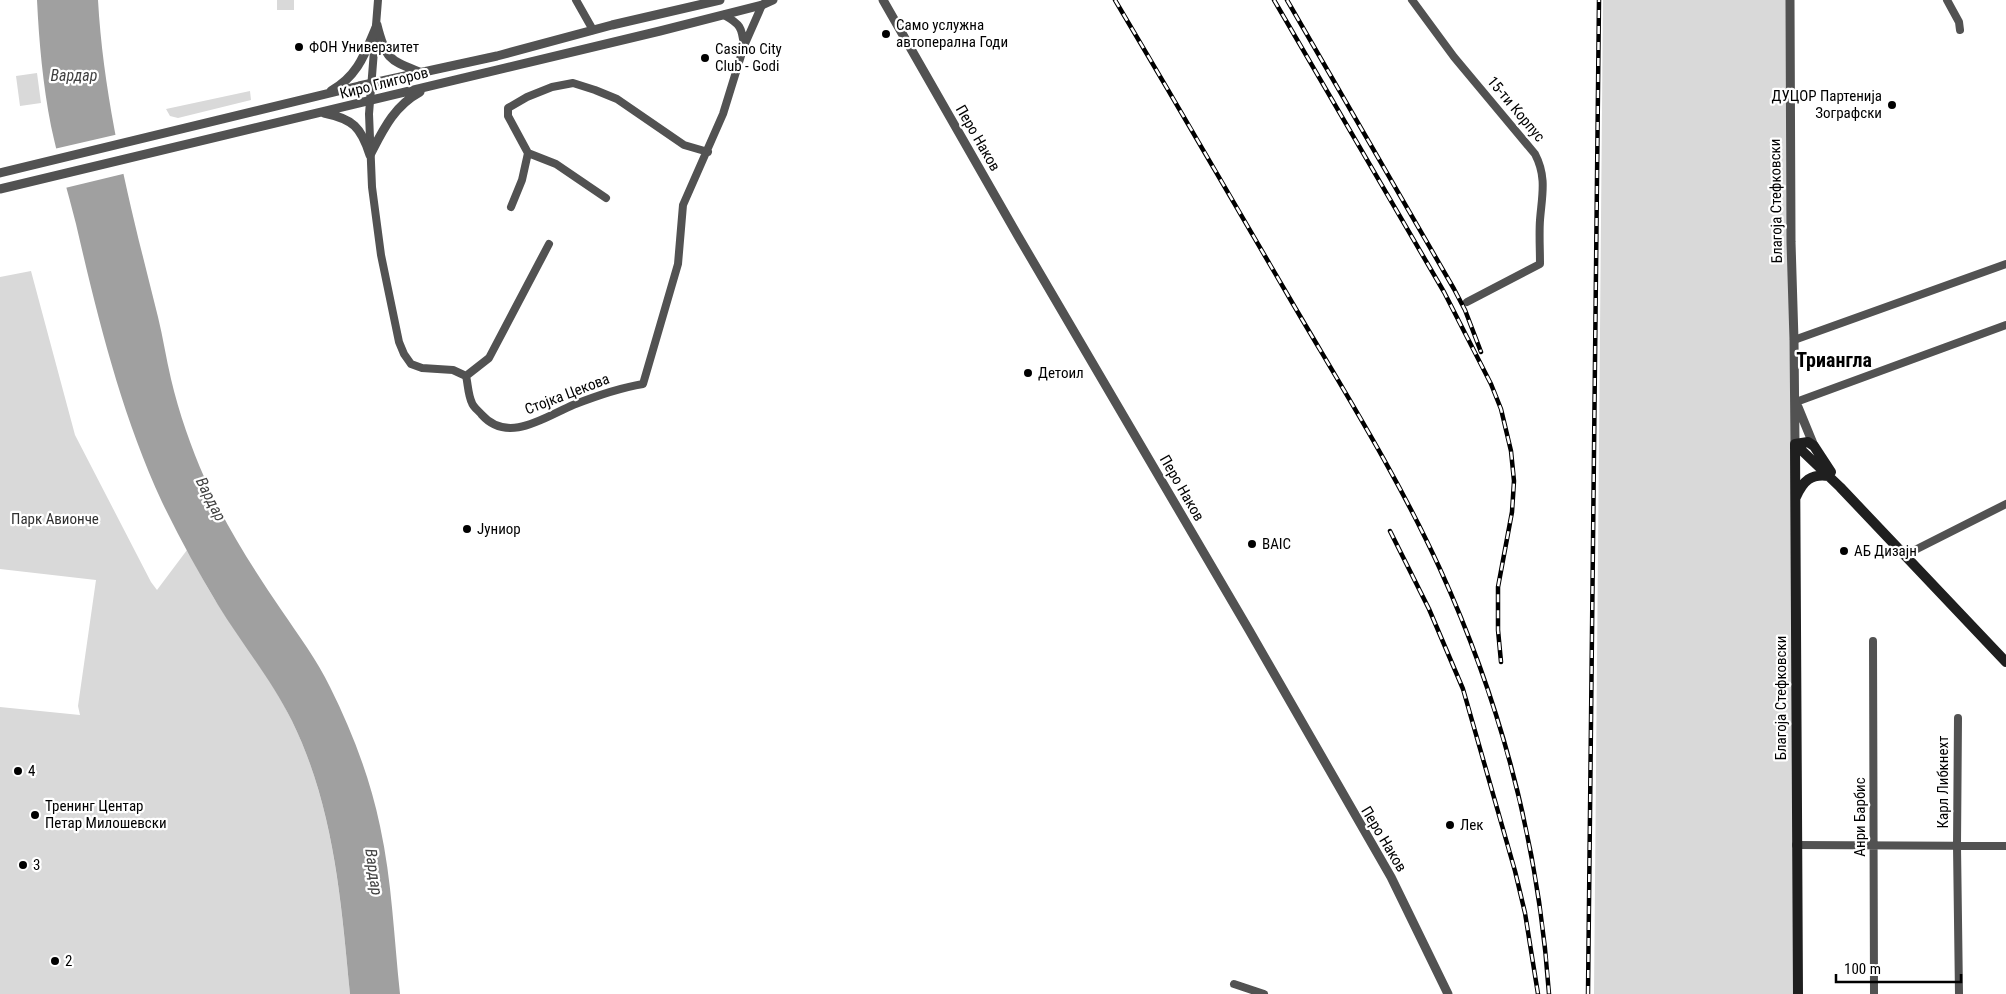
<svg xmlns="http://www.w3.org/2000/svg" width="2006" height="994" font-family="'Roboto Condensed',sans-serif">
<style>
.green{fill:#d9d9d9}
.water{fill:#a0a0a0}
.pier{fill:#fff}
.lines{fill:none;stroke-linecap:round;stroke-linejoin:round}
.minor{stroke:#525252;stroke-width:8}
.tertiary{stroke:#525252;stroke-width:9}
.secondary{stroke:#1f1f1f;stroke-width:10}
.rail-casing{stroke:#000;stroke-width:4.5}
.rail{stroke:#fff;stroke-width:2.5;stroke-dasharray:8;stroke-linecap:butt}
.poi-dot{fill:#000;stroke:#fff;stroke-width:2}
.labels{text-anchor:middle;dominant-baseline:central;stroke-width:4.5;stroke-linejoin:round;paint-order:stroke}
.poi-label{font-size:15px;fill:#000;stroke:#fff;text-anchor:start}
.street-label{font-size:15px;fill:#000;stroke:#fff}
.park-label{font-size:15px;fill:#303030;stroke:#fff}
.water-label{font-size:16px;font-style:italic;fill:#414141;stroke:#fff}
.district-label{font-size:20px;font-weight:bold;fill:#000;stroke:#fff}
</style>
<rect width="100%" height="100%" fill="#fff"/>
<path class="green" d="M277 0H294V10H277Z
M1603 0H1786L1797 994H1594Z
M37 73 41 103 20 106 16 76Z
M250 91 251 100 178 118 170 116 166 109Z
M31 271 75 435 151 582 157 590 187 550C198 569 207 588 219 606 244 645 272 680 292 721 334 807 341 901 350 994H0V707L80 715 78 706 96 580 0 569V277Z"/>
<path class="water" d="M37 0H98C104 107 132 213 158 317 163 337 166 358 171 379 179 413 191 447 205 479 225 525 254 570 282 611 299 636 317 660 330 687 352 731 370 778 380 826 392 881 394 938 400 994H350C341 900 334 807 292 721 271 679 242 644 218 605 198 572 179 537 162 502 121 413 98 319 76 224 68 192 58 159 51 126 43 85 39 42 37 0Z"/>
<path class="pier" d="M119 134 127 173 65 188 54 149Z"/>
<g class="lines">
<path class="minor" d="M378 0 369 114 372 187 381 255 399 342 404 354 411 364 422 368 453 370 466 376C468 384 468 395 472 403 473 407 479 411 482 415 508 444 545 417 573 405 596 396 619 388 643 384L678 264 683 205 723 114 744 46 762 5
M576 0 593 30
M1412 0 1454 57 1535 154C1547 177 1542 195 1540 220 1539 234 1540 249 1540 264L1467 302
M1947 0 1959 22 1960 30
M724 15C740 24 742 27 744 46
M606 198 556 164 528 153 508 116V108L527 97 552 87 573 83 595 90 617 99 684 145 708 152
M511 207 522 180 528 153
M1794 340 2006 264
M466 376 489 358 549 244
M1796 402 2006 325
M1905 555 2006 504
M1873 641 1874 994
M1958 718 1957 846 1959 994
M1796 845 2006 846
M1234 984 1264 994"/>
<path class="tertiary" d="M883 0 1018 236 1249 630 1391 877 1448 994
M1790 0 1791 242 1794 340 1795 444
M377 25C386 61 390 60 422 73
M331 91C359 75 365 53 377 25
M324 113C353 119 361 127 370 155
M370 155C383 130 394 106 420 92
M0 173 359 86 497 56 612 25 720 0
M0 189 660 31 762 5 773 0
M1798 407 1814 446"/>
<path class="secondary" d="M1795 444 1798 994
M1795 444 1840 487 2006 662
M1795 444 1808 442 1814 446 1831 472
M1796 497C1803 481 1811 473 1829 476"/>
<g class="rail-casing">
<path id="rail" d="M1115 0C1175 101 1234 203 1293 304 1344 391 1398 477 1440 569 1501 703 1539 848 1549 994
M1274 0 1444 292 1491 384 1501 409 1511 451 1514 481 1512 512 1498 587V630L1501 662
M1287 0 1454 289 1465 310 1481 352
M1390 531 1429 609 1463 689 1515 871 1525 913 1538 994
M1588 994 1599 0"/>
</g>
<use href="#rail" class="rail"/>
</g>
<g class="poi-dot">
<circle cx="886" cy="34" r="5"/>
<circle cx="299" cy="47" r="5"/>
<circle cx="705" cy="58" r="5"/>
<circle cx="1892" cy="105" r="5"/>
<circle cx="1028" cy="373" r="5"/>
<circle cx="467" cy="529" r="5"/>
<circle cx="1252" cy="544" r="5"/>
<circle cx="1844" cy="551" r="5"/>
<circle cx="18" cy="771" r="5"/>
<circle cx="35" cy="815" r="5"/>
<circle cx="1450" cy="825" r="5"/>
<circle cx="23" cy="865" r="5"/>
<circle cx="55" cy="961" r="5"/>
</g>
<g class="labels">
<g class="poi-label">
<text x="896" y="25">Само услужна<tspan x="896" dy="17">автоперална Годи</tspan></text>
<text x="309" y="47">ФОН Универзитет</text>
<text x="715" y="49">Casino City<tspan x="715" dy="17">Club - Godi</tspan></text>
<text x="1882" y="96" text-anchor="end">ДУЦОР Партенија<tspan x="1882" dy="17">Зографски</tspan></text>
<text x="1038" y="373">Детоил</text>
<text x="477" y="529">Јуниор</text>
<text x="1262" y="544">BAIC</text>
<text x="1854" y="551">АБ Дизајн</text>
<text x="28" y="771">4</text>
<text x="45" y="806">Тренинг Центар<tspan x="45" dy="17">Петар Милошевски</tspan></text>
<text x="1460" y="825">Лек</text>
<text x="33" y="865">3</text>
<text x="65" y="961">2</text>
</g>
<g class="street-label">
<text transform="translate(384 83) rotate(-14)">Киро Глигоров</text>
<text transform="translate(1516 109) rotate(50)">15-ти Корпус</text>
<text transform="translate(978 138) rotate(60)">Перо Наков</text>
<text transform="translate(1776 201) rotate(-91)">Благоја Стефковски</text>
<text transform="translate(567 394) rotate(-21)">Стојка Цекова</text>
<text transform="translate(1182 488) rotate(60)">Перо Наков</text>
<text transform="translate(1781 698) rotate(-90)">Благоја Стефковски</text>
<text transform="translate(1943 782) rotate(-90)">Карл Либкнехт</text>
<text transform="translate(1860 817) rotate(-90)">Анри Барбис</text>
<text transform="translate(1384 839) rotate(59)">Перо Наков</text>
</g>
<g class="park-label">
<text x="55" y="519">Парк Авионче</text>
</g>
<g class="water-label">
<text x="74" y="75">Вардар</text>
<text transform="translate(211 499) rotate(63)">Вардар</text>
<text transform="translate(374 872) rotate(82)">Вардар</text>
</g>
<g class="district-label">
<text x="1834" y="360">Триангла</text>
</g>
</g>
<path d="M1836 974v8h125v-8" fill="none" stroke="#000000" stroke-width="2.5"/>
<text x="1844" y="974" font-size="15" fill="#000000" stroke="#ffffff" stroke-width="4" paint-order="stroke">100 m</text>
</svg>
